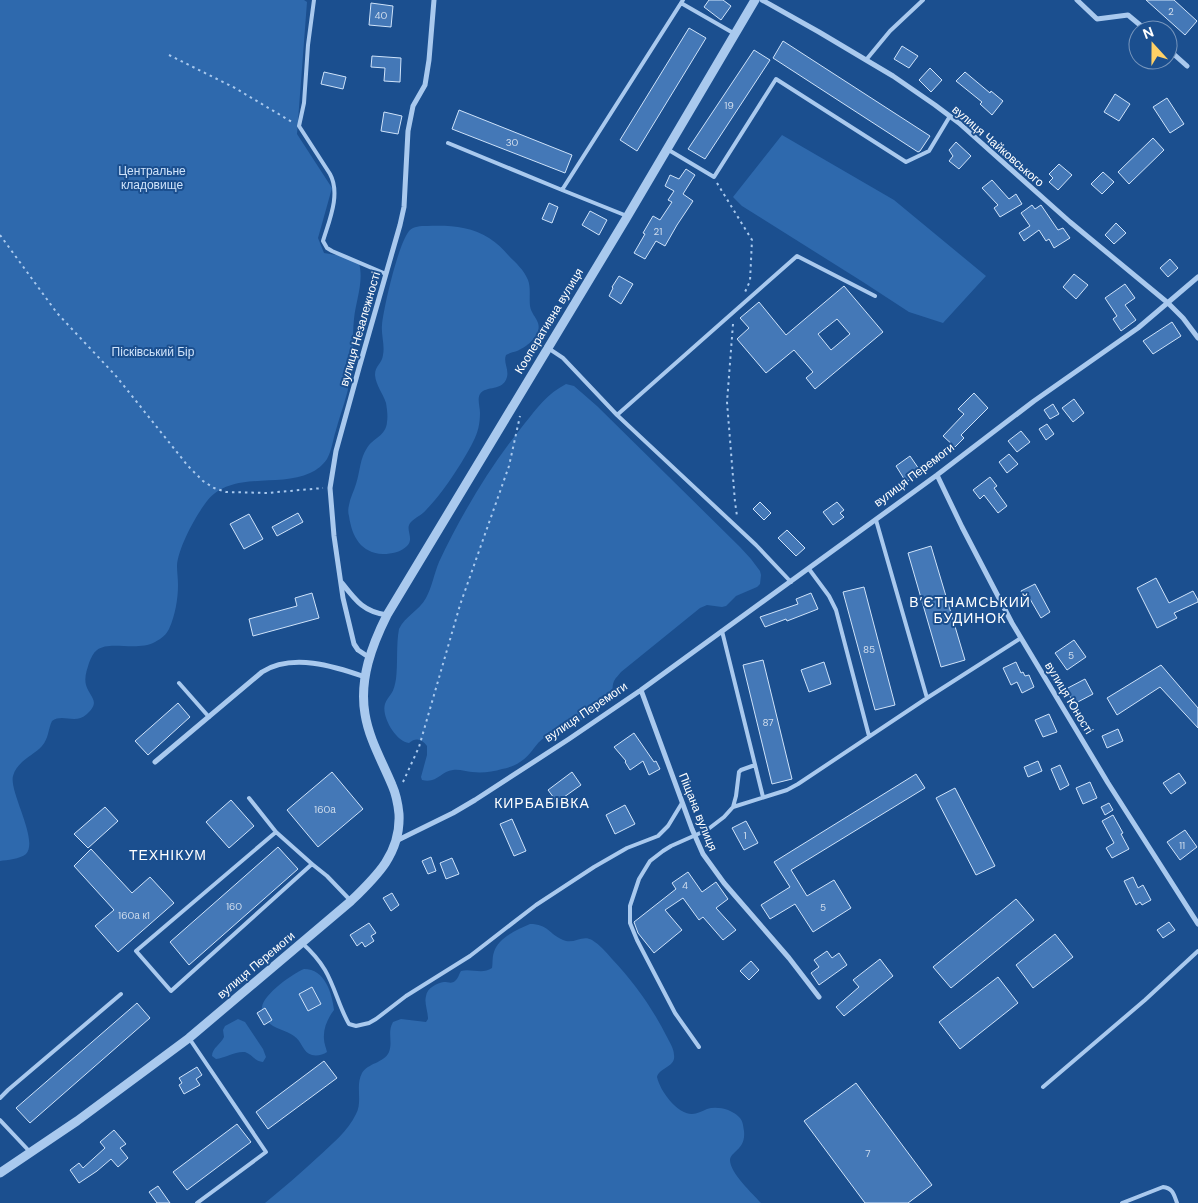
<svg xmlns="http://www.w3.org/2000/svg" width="1198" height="1203" font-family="'DM Sans',sans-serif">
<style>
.green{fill:#2e69ad}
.building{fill:#4478b7;stroke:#cfe3fa;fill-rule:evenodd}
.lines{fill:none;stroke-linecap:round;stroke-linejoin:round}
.path{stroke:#a9c9ee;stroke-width:2;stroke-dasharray:2.5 4;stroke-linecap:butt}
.service{stroke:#a9c9ee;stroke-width:4}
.minor{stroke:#a9c9ee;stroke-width:5}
.tertiary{stroke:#a9c9ee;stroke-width:9}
.labels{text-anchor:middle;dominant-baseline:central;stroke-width:4;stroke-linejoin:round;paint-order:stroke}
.number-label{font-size:10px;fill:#d0dded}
.street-label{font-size:12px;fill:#fff;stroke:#1b4f8f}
.park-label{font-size:12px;fill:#cfe3fa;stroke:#1b4f8f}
.neighbourhood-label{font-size:14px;letter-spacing:1px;fill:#fff;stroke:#1b4f8f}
</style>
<rect width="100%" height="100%" fill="#1b4f8f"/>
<path class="green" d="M0 0H304L307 2 297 134 332 188 318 238 324 253 348 257 359 263C364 282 356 300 354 319 352 338 354 357 351 375 348 394 341 412 336 430 333 439 332 450 327 459 323 465 317 470 310 473 279 488 232 470 207 501 196 515 178 548 177 566 177 572 178 578 178 585 178 599 175 616 169 629 166 635 162 638 155 642 136 652 110 640 97 650 93 653 91 658 89 663 87 670 84 677 86 685 90 698 101 701 87 714 75 725 63 713 52 721 48 729 49 738 42 746 33 756 17 761 13 776 9 792 39 840 26 854 20 859 7 860 0 861Z
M782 135 894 200 986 276 943 323 909 312 863 282 742 206 733 197Z
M427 226C447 225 471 226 489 238 497 243 503 249 509 256 516 263 524 270 528 280 531 288 529 297 530 306 531 313 536 317 538 323 542 335 527 347 517 351 513 352 510 353 506 355 503 362 509 369 507 377 503 392 486 385 480 394 477 399 480 407 480 413 480 423 478 433 473 442 463 462 442 494 426 510 422 515 416 517 411 522 404 529 415 538 407 546 401 552 392 554 383 554 361 553 352 537 349 516 348 513 348 509 349 505 350 498 354 491 356 484 360 472 360 458 367 448 373 438 386 436 387 422 388 416 387 409 386 403 383 393 376 386 375 375 375 365 382 364 383 355 385 345 381 335 382 325 384 306 398 245 409 231 414 226 420 226 427 226Z
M566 384 574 386 597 406 740 547 751 559 760 571 761 575 760 584 757 587 736 596 726 606 722 607 707 605 700 608 621 672C619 675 616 677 614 681 611 688 615 690 608 698 596 710 580 722 565 730 558 733 551 734 544 738 538 742 535 747 531 752 524 761 514 767 502 769 493 772 482 773 472 772 466 772 460 769 453 770 441 771 437 784 422 780L421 777 427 755V746C422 739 416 737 409 743 396 742 381 716 385 704 386 700 389 697 391 694 394 690 395 684 396 679 398 663 396 645 399 629 405 616 419 611 426 598 432 587 434 574 439 562 462 513 491 465 525 423 538 407 547 394 566 384Z
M530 924C548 924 549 934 563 940 574 945 582 934 592 940 600 945 606 952 612 959 634 982 653 1009 667 1037 670 1043 674 1049 674 1055 676 1067 660 1067 657 1077 660 1091 677 1114 692 1114 697 1114 702 1111 707 1109 717 1106 731 1109 739 1117 743 1121 743 1125 744 1131 746 1150 731 1151 730 1160 730 1173 753 1194 761 1203H265C283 1188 301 1173 318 1157 331 1145 348 1131 356 1114 363 1101 355 1086 362 1073 368 1063 384 1063 389 1052 393 1042 387 1032 393 1022L401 1019 426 1022 428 1019C428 1011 424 1003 426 996 427 988 437 983 444 982 448 982 452 984 455 981 458 979 459 974 461 971 471 968 482 975 492 968 493 963 492 957 494 952 498 938 518 929 530 924Z
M304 969C325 969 332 993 334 1010 328 1018 323 1028 324 1039 324 1043 326 1048 327 1052 323 1055 317 1056 312 1055 303 1053 302 1041 294 1036 286 1030 274 1029 267 1021 263 1018 261 1012 262 1007 264 994 292 974 304 969Z
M238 1019 245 1022 263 1049 266 1057 263 1062C255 1062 252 1054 245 1052 235 1051 225 1058 216 1059L212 1056C212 1048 221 1044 224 1037L223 1030 225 1026Z"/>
<path class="building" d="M709 0H723L731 6 721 20 704 7Z
M1146 0H1174L1197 21 1185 35Z
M371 3 393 6 391 27 369 25Z
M689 28 706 38 637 151 620 140Z
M783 41 930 136 920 151 918 152 773 58Z
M902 46 918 56 909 68 894 59Z
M754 50 770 60 705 159 688 149Z
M372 56 401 58 400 82 384 81 385 68 371 67Z
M930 68 942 80 931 92 919 80Z
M324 72 346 77 343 89 321 84Z
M965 72 990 93 991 91 1003 101 992 115 980 104 982 102 956 81Z
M1115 94 1130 104 1119 121 1104 112Z
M1167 98 1184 124 1170 133 1153 107Z
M459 110 572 155 565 173 452 129Z
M384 112 402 116 398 134 381 131Z
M1153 138 1164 150 1129 184 1118 172Z
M956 142 971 156 959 169 949 161 953 156 949 150Z
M1059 164 1072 175 1058 190 1049 182 1053 178 1049 174Z
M686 169 695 175 683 194 693 201 677 225 665 246 656 241 645 259 634 253 645 234 643 233 653 216 660 220 672 202 668 200 674 191 665 186 670 175 679 179Z
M1103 172 1114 182 1102 194 1091 184Z
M992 180 1009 199 1016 194 1022 204 1000 217 994 208 998 205 982 188Z
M549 203 558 207 552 223 542 219Z
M1032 205 1035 209 1041 205 1058 230 1063 228 1070 238 1054 248 1049 239 1046 241 1039 230 1024 241 1019 233 1030 226 1021 213Z
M590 211 607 220 599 235 582 225Z
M1116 223 1126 233 1114 244 1105 235Z
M1170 259 1178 268 1168 277 1160 268Z
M1074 274 1088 285 1076 299 1063 287Z
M619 276 633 284 621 304 609 296 613 288 612 287Z
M1125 284 1135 298 1125 305 1136 320 1121 331 1113 319 1117 316 1105 298Z
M844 286 883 332 815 389 806 378 813 372 794 350 766 373 737 339 749 328 740 318 759 302 786 335ZM837 319 850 334 831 350 818 334Z
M1172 322 1181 336 1153 354 1143 341Z
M974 393 988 408 961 435 964 438 955 447 943 436 964 414 958 409Z
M1074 399 1084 413 1073 422 1062 408Z
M1053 404 1059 414 1050 419 1044 410Z
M1047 424 1054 434 1046 440 1039 429Z
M1021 431 1030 442 1017 452 1008 441Z
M1009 454 1018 464 1007 473 999 462Z
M910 456 921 472 906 482 896 466Z
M990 477 997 486 994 488 1007 506 998 513 984 495 980 499 973 490Z
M760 502 771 513 764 520 753 509Z
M837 502 844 510 840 513 844 517 833 525 823 512Z
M298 513 303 522 277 536 272 527Z
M249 514 263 539 244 549 230 524Z
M787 530 805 548 796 556 778 538Z
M931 546 965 660 941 667 908 553Z
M1156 578 1169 603 1193 591 1198 600V602L1174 613 1177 618 1157 628 1137 588Z
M1035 584 1050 612 1041 618 1030 599 1026 601 1021 591Z
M864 587 895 705 875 710 843 592Z
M312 593 319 618 253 636 249 619 297 606 295 598Z
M811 593 818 609 787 621 786 619 765 627 760 617 798 604 796 599Z
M1074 640 1086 657 1067 670 1055 653Z
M763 660 792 779 772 784 743 665Z
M824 662 831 684 809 692 801 670Z
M1016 662 1021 673 1023 672 1025 676 1029 675 1034 687 1022 693 1017 682 1011 685 1003 668Z
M1161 665 1198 708V728L1160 687 1117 715 1107 698Z
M1085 679 1093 694 1074 704 1066 689Z
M178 703 190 717 148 755 135 741Z
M1049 714 1057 732 1043 737 1035 720Z
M1118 729 1123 741 1107 748 1102 736Z
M634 733 654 762 656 761 660 769 649 775 643 761 630 770 625 762 626 761 614 747Z
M1038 761 1042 771 1028 777 1024 767Z
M1060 765 1069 785 1060 790 1051 769Z
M332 772 363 809 318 847 287 810Z
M572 772 581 785 557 802 548 790Z
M1179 773 1186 783 1171 794 1163 783Z
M916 774 925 788 791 870 807 896 834 880 851 908 813 932 795 904 770 919 761 905 790 887 774 862Z
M1090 782 1097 798 1083 804 1076 788Z
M955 788 995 866 976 875 936 798Z
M231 800 254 826 229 848 206 822Z
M1109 803 1113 810 1105 815 1101 807Z
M625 805 635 824 615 834 606 815Z
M105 807 118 821 88 848 74 834Z
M1113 815 1123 833 1121 834 1129 849 1112 858 1106 848 1114 843 1102 821Z
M512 819 526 851 514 856 500 824Z
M746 821 758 843 744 850 732 828Z
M1185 830 1197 847 1180 860 1167 842Z
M278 847 298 869 189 965 170 942Z
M91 849 132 893 150 877 174 903 118 952 95 926 114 910 74 866Z
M431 857 436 871 428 874 422 861Z
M452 858 459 874 446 879 440 863Z
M688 872 702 892 716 882 728 899 716 908 736 930 723 940 703 917 699 920 683 898 665 910 682 930 654 953 638 933 634 922 676 889 672 883Z
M1133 877 1138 888 1143 885 1151 900 1142 905 1140 902 1136 905 1124 881Z
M392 893 399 905 391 911 383 898Z
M1016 899 1034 920 951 988 933 967Z
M1169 922 1175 930 1163 938 1157 930Z
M369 923 376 933 371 936 374 941 365 947 362 942 357 946 350 935Z
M1055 934 1073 957 1033 988 1016 965Z
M827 951 832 958 839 953 847 965 819 985 811 973 819 967 814 960Z
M880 959 893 976 844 1016 836 1007 859 987 853 980Z
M751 961 759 970 749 980 740 971Z
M998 977 1018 1003 960 1049 939 1022Z
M312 987 321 1004 308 1011 299 994Z
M137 1003 150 1018 30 1123 16 1108Z
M265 1008 272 1020 264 1025 257 1013Z
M324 1061 337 1078 268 1129 256 1112Z
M197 1067 202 1075 196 1079 200 1085 184 1094 179 1085 182 1083 179 1078Z
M856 1083 932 1185 908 1203H865L804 1121Z
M237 1124 251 1142 187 1190 173 1172Z
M114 1130 126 1144 120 1148 128 1158 118 1167 111 1159 97 1171 79 1183 70 1170 79 1163 83 1168 105 1148 100 1142Z
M158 1186 170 1203H157L149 1192Z"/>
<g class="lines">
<path class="path" d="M169 55 235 88 292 122
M717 183 752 240 750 281 745 292
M0 235 57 313 116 376 188 466 203 481 214 488 226 492 267 493 323 488
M733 324 727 402 735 502 737 516
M403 782 419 747 460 605 509 466 520 416"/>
<path class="service" d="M314 0 308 45 304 103 299 126 330 174C341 194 329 221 323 241L327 248 332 251 386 274
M681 3 735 34
M866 60 890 31 923 0
M448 143 562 190 683 0
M667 149 714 177 776 79 906 162 929 151 950 116
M562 190 627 216
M548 348 563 358 617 415 756 545 791 582
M617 415 797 256 875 296
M876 520 927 698
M809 569 829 596 836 610 869 736
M722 631 763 797
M179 683 209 717
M249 798 276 832 312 864
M733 807 787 790 798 784 927 698 1021 638
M276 832 136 951 171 991 312 864 327 876 351 901
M302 943C311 951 319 960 325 970 335 987 339 1007 349 1024L356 1026 369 1023 376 1019 406 996 470 956 536 905 594 867 627 848 658 836 668 826 682 803
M189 1038 266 1152 197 1203
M699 1047 675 1013 637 940 630 923V906L639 879 650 861 663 851 671 846 707 830 724 817 733 807 736 796 739 772 741 770 755 765
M1043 1087 1145 1000 1198 951
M0 1098 8 1090 121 994
M0 1120 31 1153
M1122 1203 1163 1187C1173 1188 1174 1195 1177 1203"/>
<path class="minor" d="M762 0 819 32 866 60 893 76 935 105 959 123 1070 222 1168 303 1183 318 1198 338
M1077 0 1097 19 1128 15 1146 30
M1168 49 1187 66
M937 475 962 527 1012 623 1108 783 1198 924
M342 583C356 601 364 612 387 615
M370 658 358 650 354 644 343 598 334 536 330 488 336 451 359 368 400 225 404 207 408 131 413 106 425 85 429 60 434 0
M641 690 692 829 703 854 724 883 789 958 819 997
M155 762 262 672C292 653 334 666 365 677
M396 841 453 813 475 800 569 739 641 690 937 475 1034 401 1138 328 1198 277"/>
<path class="tertiary" d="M0 1173 77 1121 189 1038 351 901C377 876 401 853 399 814 398 804 396 794 392 785 382 761 369 739 365 714 359 679 372 645 387 615L627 217 755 0"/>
</g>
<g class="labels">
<g class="number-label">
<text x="1171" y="11">2</text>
<text x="381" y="15">40</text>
<text x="729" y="105">19</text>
<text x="512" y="142">30</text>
<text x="658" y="231">21</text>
<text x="869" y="649">85</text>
<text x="1071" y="655">5</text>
<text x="768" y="722">87</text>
<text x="325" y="809">160а</text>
<text x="745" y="835">1</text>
<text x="1182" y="845">11</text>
<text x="685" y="885">4</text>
<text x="234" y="906">160</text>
<text x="823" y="907">5</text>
<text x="134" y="915">160а к1</text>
<text x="868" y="1153">7</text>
</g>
<g class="street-label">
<text transform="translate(998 146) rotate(41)">вулиця Чайковського</text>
<text transform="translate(549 321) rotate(-59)">Кооперативна вулиця</text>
<text transform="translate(360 329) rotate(-74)">вулиця Незалежності</text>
<text transform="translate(914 475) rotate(-37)">вулиця Перемоги</text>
<text transform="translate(1069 698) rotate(59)">вулиця Юності</text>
<text transform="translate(586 712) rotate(-34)">вулиця Перемоги</text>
<text transform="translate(698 812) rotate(68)">Піщана вулиця</text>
<text transform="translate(256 965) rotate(-40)">вулиця Перемоги</text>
</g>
<g class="park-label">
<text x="152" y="171">Центральне<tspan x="152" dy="14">кладовище</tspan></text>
<text x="153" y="352">Пісківський Бір</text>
</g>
<g class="neighbourhood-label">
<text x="970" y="602">В’ЄТНАМСЬКИЙ<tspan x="970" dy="16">БУДИНОК</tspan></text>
<text x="542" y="803">КИРБАБІВКА</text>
<text x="168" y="855">ТЕХНІКУМ</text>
</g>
</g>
<g transform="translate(1153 45) rotate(339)"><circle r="24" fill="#1b4f8f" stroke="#7695bc"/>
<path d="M0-4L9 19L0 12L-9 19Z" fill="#ffd166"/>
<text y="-8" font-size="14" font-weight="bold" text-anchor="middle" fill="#ffffff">N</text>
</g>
</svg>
